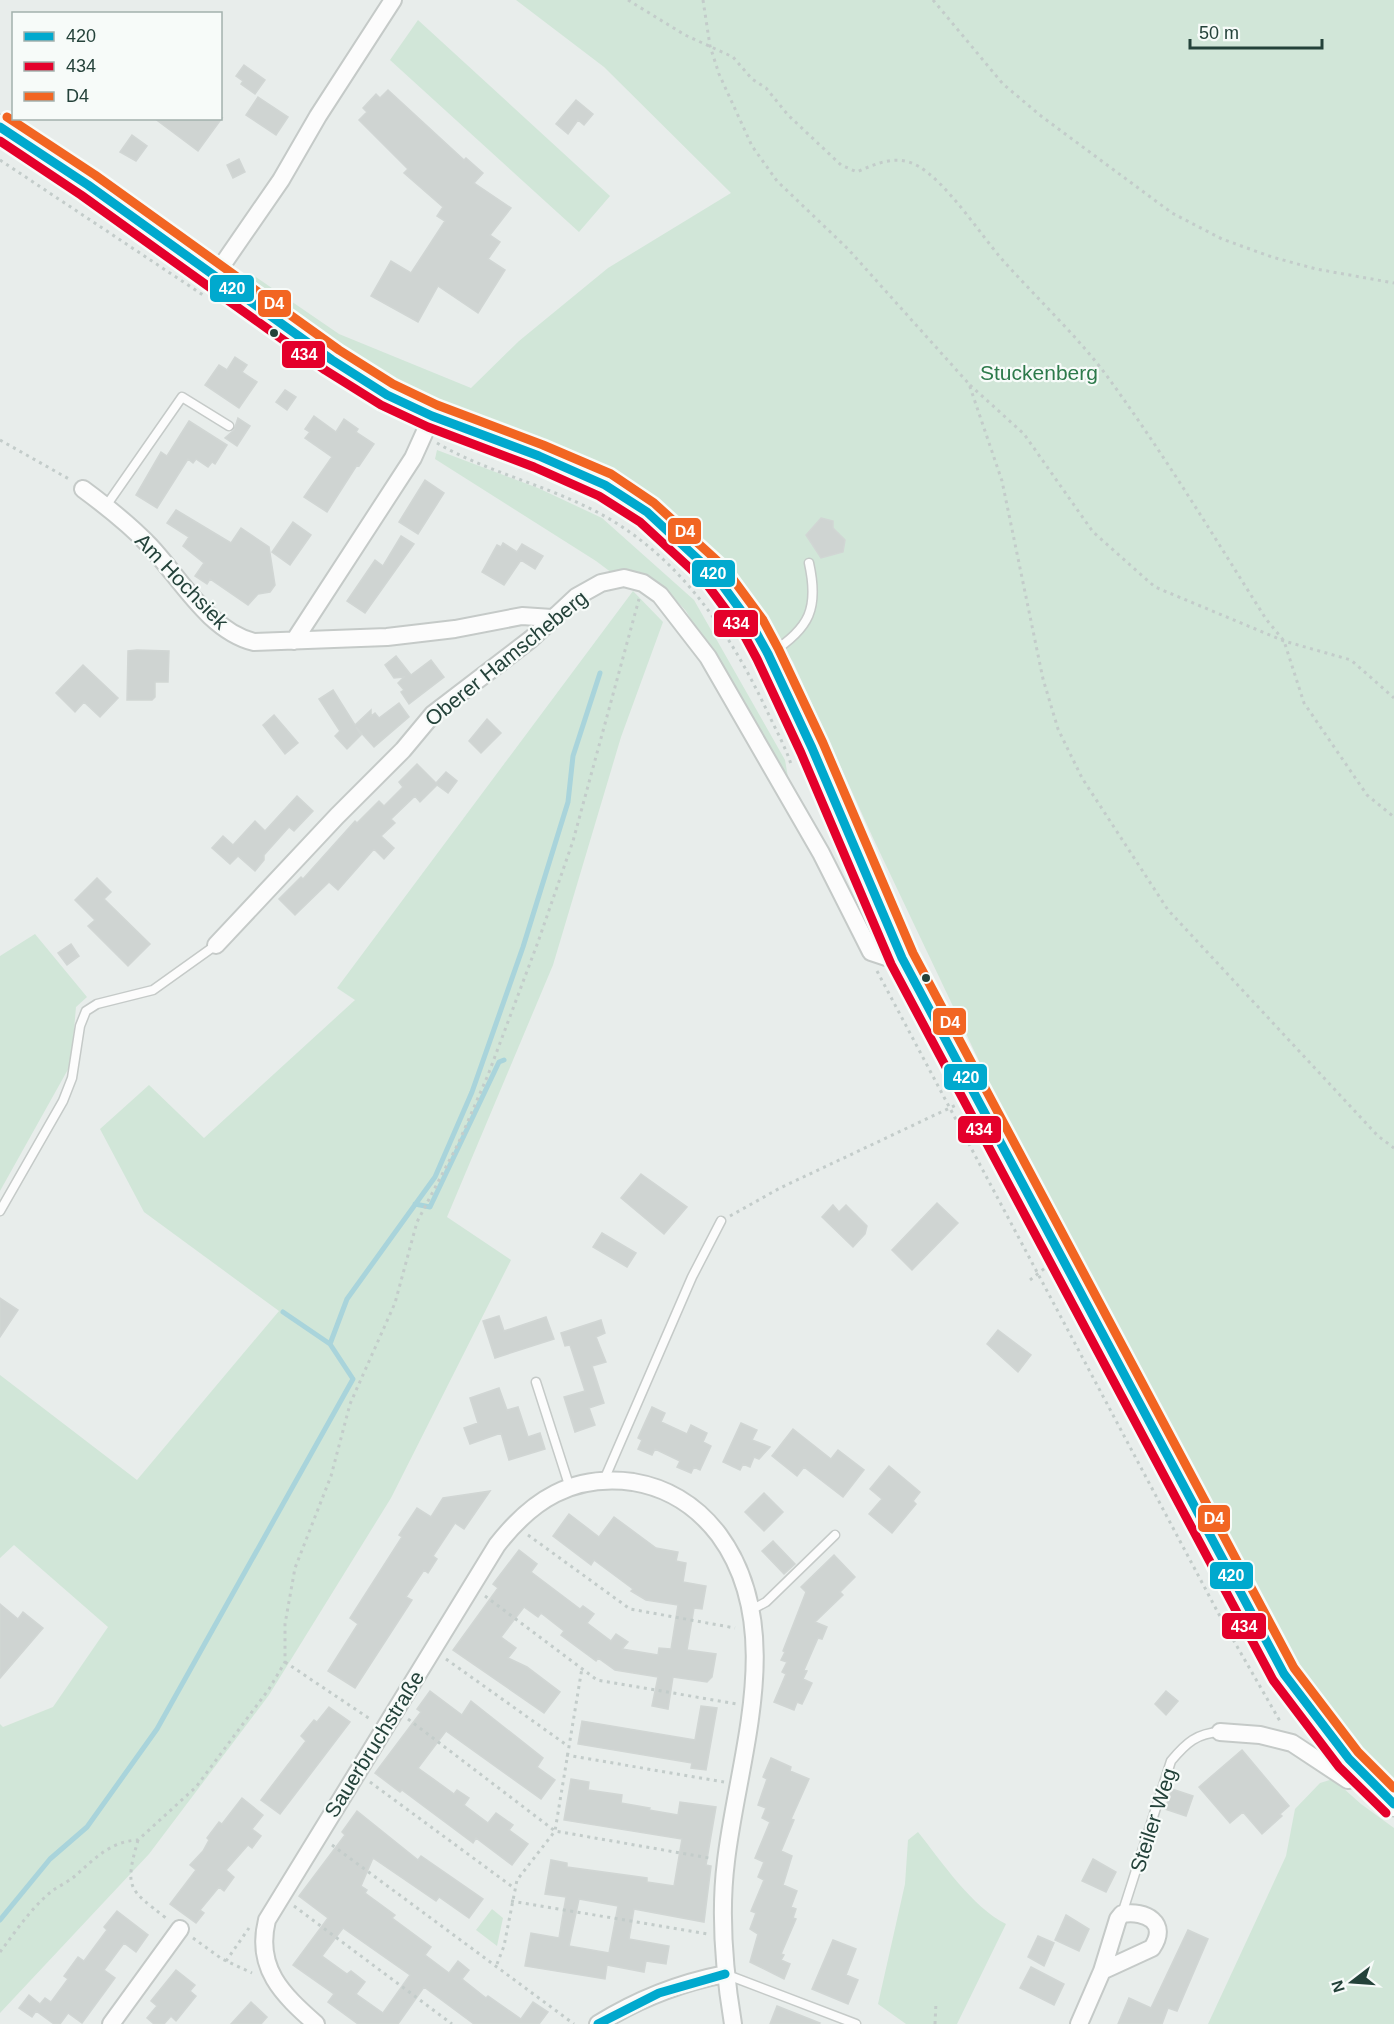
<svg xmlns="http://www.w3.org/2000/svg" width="1394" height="2024" font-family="Arial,sans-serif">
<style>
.green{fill:#d1e6d8}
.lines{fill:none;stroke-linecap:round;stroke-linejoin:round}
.stream{stroke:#a9d4db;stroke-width:5}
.building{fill:#cfd4d2;stroke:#d1d6d4;stroke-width:1.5;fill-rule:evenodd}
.service-casing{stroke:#c5cac8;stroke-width:11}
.minor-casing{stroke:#c5cac8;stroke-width:20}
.secondary-casing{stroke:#c3cbc8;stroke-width:27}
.path{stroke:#c3ccca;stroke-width:3;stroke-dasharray:3 4.5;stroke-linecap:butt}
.service{stroke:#fcfcfc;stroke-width:8}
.minor{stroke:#fcfcfc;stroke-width:16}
.secondary{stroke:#fcfcfc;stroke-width:24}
.bus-1-casing{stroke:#f7fbf9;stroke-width:14}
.bus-2-casing{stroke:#f7fbf9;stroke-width:14}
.bus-3-casing{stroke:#f7fbf9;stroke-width:14}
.bus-1{stroke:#00a9ce;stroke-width:9}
.bus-2{stroke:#e4002b;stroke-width:9}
.bus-3{stroke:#f26522;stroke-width:9}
.bus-dot{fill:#24423a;stroke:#f7fbf9;stroke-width:2}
.labels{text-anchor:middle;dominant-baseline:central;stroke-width:4.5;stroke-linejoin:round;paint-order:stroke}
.park-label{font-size:21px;fill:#2d7a4b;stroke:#f7fbf9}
.street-label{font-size:21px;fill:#24423a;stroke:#f7fbf9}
.line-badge{stroke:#f7fbf9;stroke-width:2}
.badge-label{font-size:16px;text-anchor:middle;font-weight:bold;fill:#fff}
</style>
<rect width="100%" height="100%" fill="#e8edeb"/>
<path class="green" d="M516 0H1394V1786L1363 1758 1290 1663 989 1082 873 838 793 662 742 588 666 512 607 474 535 439 443 406 347 354 254 286 253 275 339 334 471 388 519 341 608 268 731 193 604 67Z
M418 20 610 196 579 232 390 60Z
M437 450 538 488 602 518 694 600 785 760 790 789 686 611 662 585 640 572 612 573 596 561 435 459Z
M633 591 663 622 621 737 553 965 447 1217 511 1260 391 1498 269 1695 149 1854 0 2013V1724L3 1727 53 1707 108 1627 14 1545 0 1558V1375L137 1480 279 1311 144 1212 100 1129 149 1085 204 1138 355 1000 337 988Z
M35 934 87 997 76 1007 71 1064 0 1191V956Z
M1333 1779 1361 1804 1394 1828V2024H1208L1286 1856 1295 1809 1320 1783Z
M918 1832C942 1862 972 1907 1006 1924L957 2024H906L878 2004 905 1884 908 1840Z
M492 1909 503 1918 497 1946 476 1930Z"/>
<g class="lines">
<path class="stream" d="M415 1204 430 1207 499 1062 504 1060
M283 1312 330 1344
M0 1920 50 1859 87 1827 157 1729 353 1379 330 1344 347 1299 435 1177 472 1092 523 947 568 802 573 756 600 673"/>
</g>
<path class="building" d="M244 65 265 80 255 94 241 84 243 81 236 76Z
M388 90 464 160 466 158 483 173 474 183 511 208 490 235 500 242 488 259 505 270 478 313 438 286 418 322 371 296 391 261 411 273 445 221 437 216 443 207 404 173 408 169 359 120 367 112 363 108 376 94 380 98Z
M258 97 288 117 276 135 246 115Z
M576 100 593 114 584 125 578 120 568 134 556 124Z
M154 118H222L198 151Z
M132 135 147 146 136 161 120 152Z
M239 159 245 172 233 178 227 165Z
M235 357 247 365 242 372 257 382 239 408 205 385 219 365 227 370Z
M285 390 296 397 287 410 276 402Z
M314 416 336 432 344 419 358 429 356 432 374 444 359 466 357 465 327 512 304 497 332 457 305 438 310 432 305 429Z
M238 418 250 426 237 446 225 438 234 430Z
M189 421 227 445 215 464 212 462 208 467 196 459 193 463 188 459 157 508 136 495 161 452 167 456Z
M425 480 444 493 418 534 399 522Z
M176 510 231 543 241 528 269 547 275 585 270 592 258 594 248 605 210 579 207 584 195 576 204 563 183 546 189 537 167 523Z
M821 518 833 521V528L845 540 843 552 821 558 806 535Z
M293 522 311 535 290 565 272 552Z
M401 536 414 544 365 613 347 601 375 560 383 566Z
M503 543 517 552 522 544 543 556 535 569 521 560 504 585 482 572 497 545 501 547Z
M137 650 169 651 168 682H155V697L152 700H127L128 651Z
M396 656 411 675 431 660 444 677 409 704 401 692 404 690 398 683 404 677 394 678 385 665Z
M83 665 118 698 100 717 84 702 75 712 56 693Z
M333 690 355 725 371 710V716L375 713 379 718 399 703 409 717 374 747 356 727 361 735 347 749 335 736 340 731 319 699Z
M274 715 298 743 285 754 263 725Z
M487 719 501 733 481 753 469 741Z
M417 764 436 783 446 772 457 781 448 793 437 785 420 802 415 796 391 819 395 823 381 836 394 848 384 859 374 849 338 890 329 882 295 915 279 899 301 877 303 879 355 821 357 823 379 801 384 806 403 787 399 782Z
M297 796 313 811 294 831 289 827 264 855V860L255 871 238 856 230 864 212 848 223 836 233 845 255 821 265 831Z
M97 878 111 892 104 899 150 944 128 966 88 926 95 920 75 900Z
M71 944 79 956 67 965 58 953Z
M641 1174 687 1207 664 1234 621 1198Z
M937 1203 958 1223 912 1270 892 1250Z
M833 1205 839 1212 846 1205 867 1226 865 1234 853 1247 822 1217Z
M602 1233 636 1253 627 1267 593 1247Z
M0 1298 18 1310 0 1337Z
M499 1316 504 1331 546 1317 554 1339 495 1358 483 1321Z
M601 1320 605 1333 596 1337 606 1362 592 1366 604 1403 589 1408 595 1425 575 1432 564 1397 585 1391 570 1345 565 1346 561 1333Z
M998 1330 1031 1355 1018 1372 987 1344Z
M499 1388 507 1410 518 1407 528 1437 540 1433 545 1449 509 1460 501 1433 470 1444 464 1428 478 1423 470 1398Z
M652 1407 665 1413 661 1422 687 1434 691 1425 707 1433 703 1442 711 1446 700 1470 694 1467 691 1473 677 1467 680 1461 655 1449 652 1455 638 1449 642 1440 638 1438Z
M741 1423 757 1430 752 1440 770 1447 759 1459 754 1457 750 1467 743 1464 740 1470 723 1462Z
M793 1429 831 1459 838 1450 864 1470 843 1497 804 1467 797 1476 772 1456Z
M889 1466 920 1492 913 1501 916 1504 892 1533 869 1514 882 1499 870 1489Z
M490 1491 464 1529 455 1523 433 1556 437 1559 428 1573 424 1570 406 1597 412 1600 355 1688 328 1671 358 1624 350 1618 402 1537 399 1535 417 1508 431 1517 443 1498Z
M764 1493 783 1512 764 1531 745 1512Z
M569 1514 599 1537 614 1517 656 1548 678 1552 676 1561 686 1563 683 1582 706 1586 702 1609 694 1608 687 1650 716 1654 712 1677 707 1682 673 1677 668 1709 652 1706 658 1677 615 1670 598 1658 596 1661 561 1635 564 1631 541 1613 538 1617 524 1607 501 1637 516 1648 508 1658 527 1667 560 1692 544 1713 453 1650 498 1588 493 1584 519 1550 537 1564 531 1572 580 1609 583 1606 594 1614 587 1623 611 1641 616 1634 628 1642 622 1649 658 1655 659 1648 671 1649 678 1605 646 1600 631 1591 633 1589 594 1560 591 1565 553 1536Z
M773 1541 795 1564 784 1574 762 1551Z
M834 1555 855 1577 840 1592 843 1595 815 1622 827 1627 822 1639 818 1638 804 1670 807 1671 803 1679 812 1683 802 1704 797 1702 794 1710 774 1702 786 1674 782 1672 787 1662 781 1660 785 1652 783 1651 806 1592 801 1587Z
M0 1604 18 1619 23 1612 43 1628 0 1678Z
M430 1691 462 1715 471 1701 543 1758 537 1767 555 1780 541 1799 446 1731 418 1768 454 1794 457 1790 469 1798 464 1805 488 1823 496 1813 513 1825 509 1830 528 1844 512 1865 476 1838 473 1843 402 1790 400 1792 375 1773 421 1712 417 1709Z
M1166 1691 1178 1701 1166 1715 1155 1704Z
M701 1706 717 1708 706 1770 691 1768 692 1763 578 1744 582 1721 695 1740Z
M329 1707 350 1722 280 1814 261 1800 306 1741 301 1736 314 1720 317 1722Z
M1242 1750 1289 1806 1280 1814 1282 1816 1262 1834 1243 1812 1230 1823 1199 1787Z
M771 1758 791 1767 790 1771 809 1779 791 1819 794 1820 781 1851 792 1856 783 1885 797 1891 791 1907 796 1909 793 1918 796 1919 781 1954 784 1955 781 1960 790 1964 784 1979 750 1962 758 1934 750 1929 756 1913 751 1911 764 1880 758 1877 764 1862 755 1858 770 1822 762 1818 766 1808 758 1805 767 1779 763 1777Z
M571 1779 589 1782 588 1790 622 1795 621 1803 650 1808 649 1810 678 1815 680 1802 716 1807 706 1865 711 1866 704 1922 634 1909 629 1939 669 1946 666 1964 646 1961 644 1972 607 1965 605 1979 525 1966 531 1933 559 1938 566 1897 545 1894 551 1860 567 1863V1867L647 1878V1882L674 1886 682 1839 564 1820ZM579 1899 618 1906 609 1953 569 1946Z
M1172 1789 1193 1796 1186 1816 1165 1809Z
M242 1798 263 1815 252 1829 261 1836 252 1848 248 1845 226 1870 234 1877 224 1891 219 1887 200 1910 204 1913 196 1923 170 1904 196 1870 190 1865 203 1851 209 1840 207 1838 219 1822 222 1824Z
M357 1811 418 1860 421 1856 483 1899 469 1918 439 1897 436 1901 373 1858 361 1886 367 1890 365 1893 395 1915 392 1918 431 1947 425 1955 449 1973 458 1961 469 1970 462 1979 486 1998 488 1996 521 2019 533 2002 548 2012 539 2024H474L424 1987 398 2024H358L328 2002 334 1994 293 1965 328 1918 299 1896 345 1835 342 1832ZM343 1928 410 1975 383 2013 356 1994 365 1982 351 1971 347 1974 322 1956Z
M1093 1859 1116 1872 1106 1892 1082 1881Z
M117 1911 148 1935 136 1952 124 1943 104 1970 115 1978 82 2023 68 2013 60 2024H54L36 2011 32 2017 19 2008 29 1995 40 2004 45 1998 51 2002 68 1979 64 1976 78 1957 84 1961 107 1930 104 1927Z
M1066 1915 1089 1929 1079 1951 1055 1940Z
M1188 1930 1208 1939 1177 2011 1168 2008 1162 2024H1118L1129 1998 1151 2008Z
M1038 1936 1054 1943 1044 1966 1028 1957Z
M833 1940 856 1949 846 1975 858 1980 848 2004 812 1989Z
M1031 1967 1064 1984 1054 2005 1020 1988Z
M176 1970 195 1985 190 1991 196 1996 176 2021 171 2016 164 2024H154L147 2018 157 2006 151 2001Z
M251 2002 267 2017 261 2024H231Z
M777 2006 820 2023 819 2024H770Z"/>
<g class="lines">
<g class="service-casing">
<path id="service" d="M106 506 182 397 229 426
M771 653C810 628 819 608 809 563
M0 1211 63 1101 72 1078 80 1026 86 1011 97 1004 153 990 216 945
M536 1382 570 1488
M604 1480 692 1277 721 1221
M751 1610 766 1602 835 1535
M1122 1914 1171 1761C1186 1743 1197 1733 1220 1732
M725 1974 856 2024"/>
</g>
<g class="minor-casing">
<path id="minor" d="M214 277 281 180 318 116 393 0
M83 489C106 506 130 525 150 546 181 579 209 631 254 642L387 637 455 629 522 616 552 618
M294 641 413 458 432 416
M216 945 337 816 403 750 433 714 531 639 576 597 601 583 624 578 643 583 660 595 708 657 821 853 871 952 886 957 902 958
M1220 1732 1260 1735 1292 1743 1348 1780 1364 1776
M111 2024 180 1929
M316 2024C282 1994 255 1968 267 1920L497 1545C532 1500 572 1474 633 1482 669 1488 697 1506 719 1535 788 1629 738 1757 726 1861 719 1916 724 1970 733 2024
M598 2024C638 1999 679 1983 725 1974
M1079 2024 1102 1971 1118 1919 1122 1914C1146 1910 1169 1923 1152 1948L1102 1971"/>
</g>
<g class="secondary-casing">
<path id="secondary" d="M0 127 88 185 332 360 387 395 432 416 539 456 605 485 647 512 715 575 753 627 768 654 812 748 902 958 974 1097 1284 1674C1317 1719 1350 1769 1394 1804"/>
</g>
<path class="path" d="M628 0 685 35 733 57 752 79 766 88 788 115 841 165 857 172C877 163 897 154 918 166 946 182 979 232 1000 257 1036 298 1081 339 1112 383 1167 459 1216 540 1266 619L1284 641 1304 703 1367 795 1394 817
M703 0 710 46 719 74 752 146 777 181 848 249 969 384 1002 481 1043 679 1058 729 1082 778 1168 910 1378 1136 1394 1148
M933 0 1003 84 1041 116 1172 213 1222 239 1272 257 1316 269 1394 283
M0 160 206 297
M970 385 1024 434 1093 532 1155 587 1284 641 1351 660 1394 698
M0 440 69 479
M437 443C483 470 538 483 587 507 673 548 727 626 767 711 775 728 785 746 791 764
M877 971 1223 1622 1281 1723
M730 1216 780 1188 956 1105
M1030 1280 1045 1268
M528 1535 630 1609 735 1628
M485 1596 597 1680 737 1704
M446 1659 568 1746
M285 1662 370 1719
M408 1719 555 1831 709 1858
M566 1755 724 1782
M370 1782 514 1888
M138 1840C124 1889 129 1889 166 1918
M332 1845 574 2024
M511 1901 708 1934
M294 1906 452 2024
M193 1938 222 1959 252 1973
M0 1952C16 1931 31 1908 52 1891 59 1886 68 1882 75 1876 94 1859 111 1841 138 1840L196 1787 269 1689 285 1662V1624L295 1568 331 1476 350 1404 395 1303 417 1222 458 1144 488 1075 538 942 573 841 639 599
M226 1961 249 1928
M497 1964 504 1946 517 1880 555 1831 582 1668
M935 2024 936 2002"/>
<use href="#service" class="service"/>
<use href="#minor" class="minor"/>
<use href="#secondary" class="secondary"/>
<g class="bus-1-casing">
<path id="bus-1" d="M0 127 88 185 332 360 387 395 432 416 539 456 605 485 647 512 715 575 753 627 768 654 812 748 902 958 1284 1674 1349 1759 1394 1804
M598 2024 659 1993 725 1974"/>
</g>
<g class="bus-2-casing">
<path id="bus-2" d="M0 141 81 195 325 370 381 405 428 427 534 467 599 496 640 522 706 583 743 633 757 659 801 753 891 964 1273 1680 1339 1767 1386 1813"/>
</g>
<g class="bus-3-casing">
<path id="bus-3" d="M7 117 95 175 339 350 393 384 437 405 543 445 611 474 654 503 724 567 763 620 778 648 823 743 913 953 1294 1668 1358 1752 1394 1788"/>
</g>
<use href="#bus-1" class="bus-1"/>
<use href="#bus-2" class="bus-2"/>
<use href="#bus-3" class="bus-3"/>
</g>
<g class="bus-dot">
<circle cx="274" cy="333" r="5"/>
<circle cx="926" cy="978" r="5"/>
</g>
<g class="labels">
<g class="park-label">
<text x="1039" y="372">Stuckenberg</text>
</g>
<g class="street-label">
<text transform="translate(182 581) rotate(46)">Am Hochsiek</text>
<text transform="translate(506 658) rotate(-39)">Oberer Hamscheberg</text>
<text transform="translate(374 1744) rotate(-58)">Sauerbruchstraße</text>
<text transform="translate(1153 1820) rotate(-72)">Steiler Weg</text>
</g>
</g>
<g class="line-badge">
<rect x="209" y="274" width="46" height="29" rx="6" fill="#00a9ce"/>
<rect x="257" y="289" width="35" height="29" rx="6" fill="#f26522"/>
<rect x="281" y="340" width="45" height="29" rx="6" fill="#e4002b"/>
<rect x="667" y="517" width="35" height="28" rx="6" fill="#f26522"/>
<rect x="691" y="559" width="45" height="29" rx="6" fill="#00a9ce"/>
<rect x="713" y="609" width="46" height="29" rx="6" fill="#e4002b"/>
<rect x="932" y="1007" width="35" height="29" rx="6" fill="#f26522"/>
<rect x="943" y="1063" width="45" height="28" rx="6" fill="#00a9ce"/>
<rect x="957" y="1115" width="45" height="29" rx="6" fill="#e4002b"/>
<rect x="1197" y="1504" width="34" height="29" rx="6" fill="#f26522"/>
<rect x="1209" y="1561" width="45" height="29" rx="6" fill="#00a9ce"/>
<rect x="1221" y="1612" width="46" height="28" rx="6" fill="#e4002b"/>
</g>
<g class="badge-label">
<text x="232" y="294">420</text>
<text x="274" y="309">D4</text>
<text x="304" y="360">434</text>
<text x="685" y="537">D4</text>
<text x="713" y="579">420</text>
<text x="736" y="629">434</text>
<text x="950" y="1028">D4</text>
<text x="966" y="1083">420</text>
<text x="979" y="1135">434</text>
<text x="1214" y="1524">D4</text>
<text x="1231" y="1581">420</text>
<text x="1244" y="1632">434</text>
</g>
<rect x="12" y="12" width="210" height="108" fill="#f7fbf9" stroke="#a3b1ad" stroke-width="1.5"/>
<rect x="24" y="32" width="30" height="9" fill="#00a9ce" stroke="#a3b1ad" stroke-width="1.5"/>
<text x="66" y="42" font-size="18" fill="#24423a">420</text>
<rect x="24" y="62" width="30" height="9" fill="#e4002b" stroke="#a3b1ad" stroke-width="1.5"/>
<text x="66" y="72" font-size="18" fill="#24423a">434</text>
<rect x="24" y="92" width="30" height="9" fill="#f26522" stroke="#a3b1ad" stroke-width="1.5"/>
<text x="66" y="102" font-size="18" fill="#24423a">D4</text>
<g transform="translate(1352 1982) rotate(253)" stroke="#f7fbf9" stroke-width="4.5" paint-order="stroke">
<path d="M0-4.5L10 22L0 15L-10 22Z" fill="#24423a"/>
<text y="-9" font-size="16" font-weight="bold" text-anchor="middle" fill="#24423a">N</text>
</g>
<path d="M1190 39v9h132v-9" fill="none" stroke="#24423a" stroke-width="3"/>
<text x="1199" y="39" font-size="18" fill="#24423a" stroke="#f7fbf9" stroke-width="4.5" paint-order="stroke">50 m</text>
</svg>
